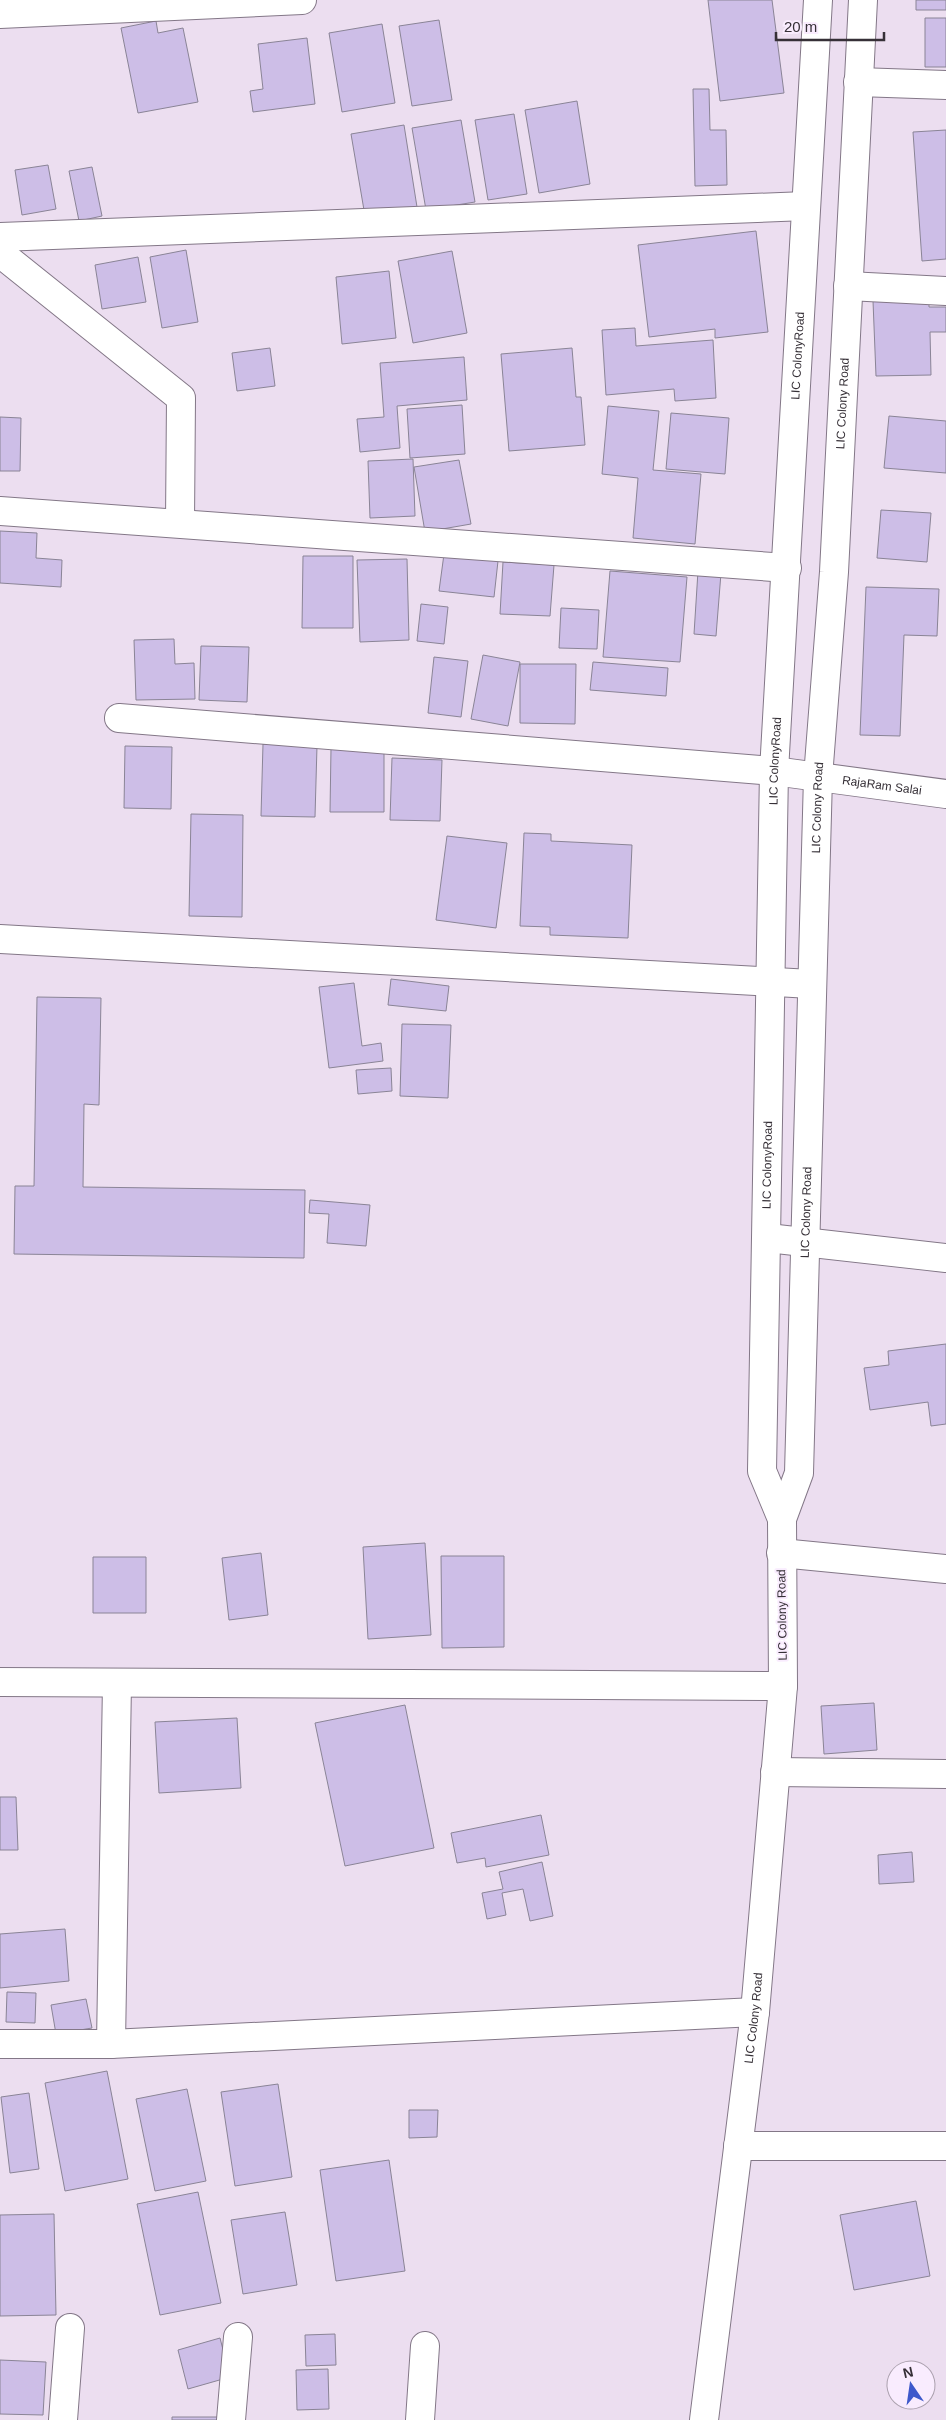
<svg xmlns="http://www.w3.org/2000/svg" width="946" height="2420" font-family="Arial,sans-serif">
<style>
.building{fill:#cdbee7;stroke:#8a8496}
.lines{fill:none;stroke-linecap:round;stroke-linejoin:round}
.minor-casing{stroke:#837787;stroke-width:30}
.major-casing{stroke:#837787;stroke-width:30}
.minor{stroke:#fff;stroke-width:28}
.major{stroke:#fff;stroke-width:28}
.labels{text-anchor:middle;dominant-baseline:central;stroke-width:4;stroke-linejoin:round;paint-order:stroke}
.street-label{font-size:12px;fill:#363037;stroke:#f9ecfe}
</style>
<rect width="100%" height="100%" fill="#ecdef0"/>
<path class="building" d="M708 0H772L784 93 720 101Z
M916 0H946V10H916Z
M925 18H946V67H925Z
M439 20 452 100 412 106 399 26Z
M156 21 158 33 183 28 198 102 138 113 121 28Z
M382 24 395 103 342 112 329 33Z
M307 38 315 104 253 112 250 91 263 89 258 44Z
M693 89H709L710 130H726L727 185 695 186Z
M577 101 590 184 539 193 525 110Z
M514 114 527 194 488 200 475 120Z
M461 120 475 202 426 210 412 128Z
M404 125 417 207 365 216 351 134Z
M946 130V259L922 261 913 132Z
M48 165 56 209 22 215 15 170Z
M92 167 102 216 79 221 69 171Z
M756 231 768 332 715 338V329L649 337 638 245Z
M186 250 198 322 162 328 150 257Z
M452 251 467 333 413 343 398 261Z
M138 257 146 302 102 309 95 265Z
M389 271 396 338 342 344 336 277Z
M929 299V307H946V332H930L931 375 876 376 873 301Z
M635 328 636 346 713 340 716 398 675 401 674 389 606 395 602 330Z
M270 348 275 386 237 391 232 353Z
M572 348 576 397H581L585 445 509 451 501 354Z
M464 357 467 400 397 406 400 448 360 452 357 419 384 417 380 363Z
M462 405 465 454 410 458 407 409Z
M608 406 659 411 653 470 701 474 695 544 633 538 638 478 602 474Z
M671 413 729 418 725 474 666 469Z
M889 416 946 421V473L884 468Z
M0 417 21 418 20 471H0Z
M413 459 415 516 370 518 368 461Z
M459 460 471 524 425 532 414 467Z
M881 510 931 513 927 562 877 558Z
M0 531 37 533 36 558 62 560 61 587 0 583Z
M444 554 498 561 494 597 439 591Z
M303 556H353V628H302Z
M407 559 409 640 360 642 357 560Z
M503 562 554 565 550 616 500 614Z
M610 571 687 577 680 662 603 657Z
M698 571 721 573 716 636 694 634Z
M866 587 939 589 937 636 904 635 900 736 860 735Z
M421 604 448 607 444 644 417 641Z
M561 608 599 610 597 649 559 648Z
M174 639 175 664 194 663 195 699 136 700 134 640Z
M201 646 249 647 247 702 199 700Z
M483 655 520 662 508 726 471 719Z
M434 657 468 661 461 717 428 713Z
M593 662 668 668 666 696 590 690Z
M520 664H576L575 724 520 723Z
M263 744 317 746 315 817 261 816Z
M125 746 172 747 171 809 124 808Z
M331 749 384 750V812H330Z
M392 758 442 760 440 821 390 820Z
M191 814 243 815 242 917 189 916Z
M524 833 551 834V841L632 845 628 938 550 935V927L520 926Z
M447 836 507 843 496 928 436 920Z
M391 979 449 986 446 1011 388 1005Z
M354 983 362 1046 381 1043 383 1061 329 1068 319 987Z
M37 997 101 998 99 1105 84 1104 83 1187 305 1190 304 1258 14 1254 15 1186H34Z
M402 1024 451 1025 448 1098 400 1096Z
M391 1068 392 1091 358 1094 356 1070Z
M310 1200 370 1205 366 1246 327 1243 329 1214 309 1213Z
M946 1344V1424L931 1426 928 1402 870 1410 864 1368 889 1365 888 1351Z
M425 1543 431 1635 368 1639 363 1547Z
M261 1553 268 1615 229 1620 222 1558Z
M441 1556H504V1647L442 1648Z
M93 1557H146V1613H93Z
M874 1703 877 1750 824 1754 821 1706Z
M405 1705 434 1848 345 1866 315 1723Z
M237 1718 241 1788 159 1793 155 1722Z
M0 1797H16L18 1850H0Z
M541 1815 549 1855 486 1867 485 1858 457 1863 451 1833Z
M912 1852 914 1882 879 1884 878 1855Z
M542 1862 553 1916 530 1921 523 1889 502 1893 506 1915 487 1919 482 1893 503 1889 499 1872Z
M65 1929 69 1981 0 1988V1934Z
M7 1992 36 1993 35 2023 6 2022Z
M86 1999 92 2028 56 2034 51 2005Z
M107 2071 128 2179 65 2191 45 2083Z
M278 2084 292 2177 235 2186 221 2092Z
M187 2089 206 2181 155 2191 136 2099Z
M29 2093 39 2169 10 2173 1 2097Z
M409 2110H438L437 2137 409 2138Z
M389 2160 405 2271 336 2281 320 2170Z
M198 2192 221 2303 160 2315 137 2204Z
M916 2201 930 2276 854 2290 840 2215Z
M285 2212 297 2285 243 2294 231 2220Z
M54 2214 56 2315 0 2316V2215Z
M335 2334 336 2365 306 2366 305 2335Z
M220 2338 230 2377 188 2389 178 2350Z
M0 2360 46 2362 43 2415 0 2414Z
M328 2369 329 2409 297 2410 296 2370Z
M172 2417H223V2420H172Z"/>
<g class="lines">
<g class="minor-casing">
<g id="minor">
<path d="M0 14 302 0"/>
<path d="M858 82 946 85"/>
<path d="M0 237 806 206"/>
<path d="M0 253 181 398 180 523"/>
<path d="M848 286 946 291"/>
<path d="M0 511 787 568"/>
<path id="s1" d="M119 718 774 771 946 794"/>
<path d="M0 939 811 984"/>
<path d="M768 1238 946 1258"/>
<path d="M781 1553 946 1569"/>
<path d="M0 1682 783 1686"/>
<path d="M775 1772 946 1774"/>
<path d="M0 2044H111L755 2012"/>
<path d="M111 2044 117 1683"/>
<path d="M738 2146H946"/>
<path d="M63 2420 70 2328"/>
<path d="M231 2420 238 2337"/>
<path d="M420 2420 425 2346"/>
</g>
</g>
<g class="major-casing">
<g id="major">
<path id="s2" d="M782 1519 762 1471 774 771 818 0"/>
<path id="s3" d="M704 2420 755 2012 783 1686 782 1519 799 1473 818 777 834 572 863 0"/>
</g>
</g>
<use href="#minor" class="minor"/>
<use href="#major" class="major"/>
</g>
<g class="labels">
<g class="street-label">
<text stroke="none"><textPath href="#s2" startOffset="1168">LIC ColonyRoad</textPath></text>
<text stroke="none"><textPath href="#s3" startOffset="2025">LIC Colony Road</textPath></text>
<text stroke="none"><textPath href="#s2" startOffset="762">LIC ColonyRoad</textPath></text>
<text stroke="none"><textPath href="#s1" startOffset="766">RajaRam Salai</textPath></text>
<text stroke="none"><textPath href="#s3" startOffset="1620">LIC Colony Road</textPath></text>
<text stroke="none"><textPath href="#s2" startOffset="358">LIC ColonyRoad</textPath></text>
<text stroke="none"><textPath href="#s3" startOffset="1215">LIC Colony Road</textPath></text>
<text transform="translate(782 1615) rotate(-91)">LIC Colony Road</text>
<text stroke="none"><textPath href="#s3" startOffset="405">LIC Colony Road</textPath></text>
</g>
</g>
<g transform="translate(911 2385) rotate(347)"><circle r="24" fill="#f9ecfe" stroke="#aba1ae"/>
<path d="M0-4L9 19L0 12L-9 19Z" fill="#3e59cb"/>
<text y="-8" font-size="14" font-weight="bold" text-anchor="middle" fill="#363037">N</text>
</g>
<path d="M776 32v8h108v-8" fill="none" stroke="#363037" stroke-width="2.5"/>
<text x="784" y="32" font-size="15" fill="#363037" stroke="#f9ecfe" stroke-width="4" paint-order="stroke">20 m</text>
</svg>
